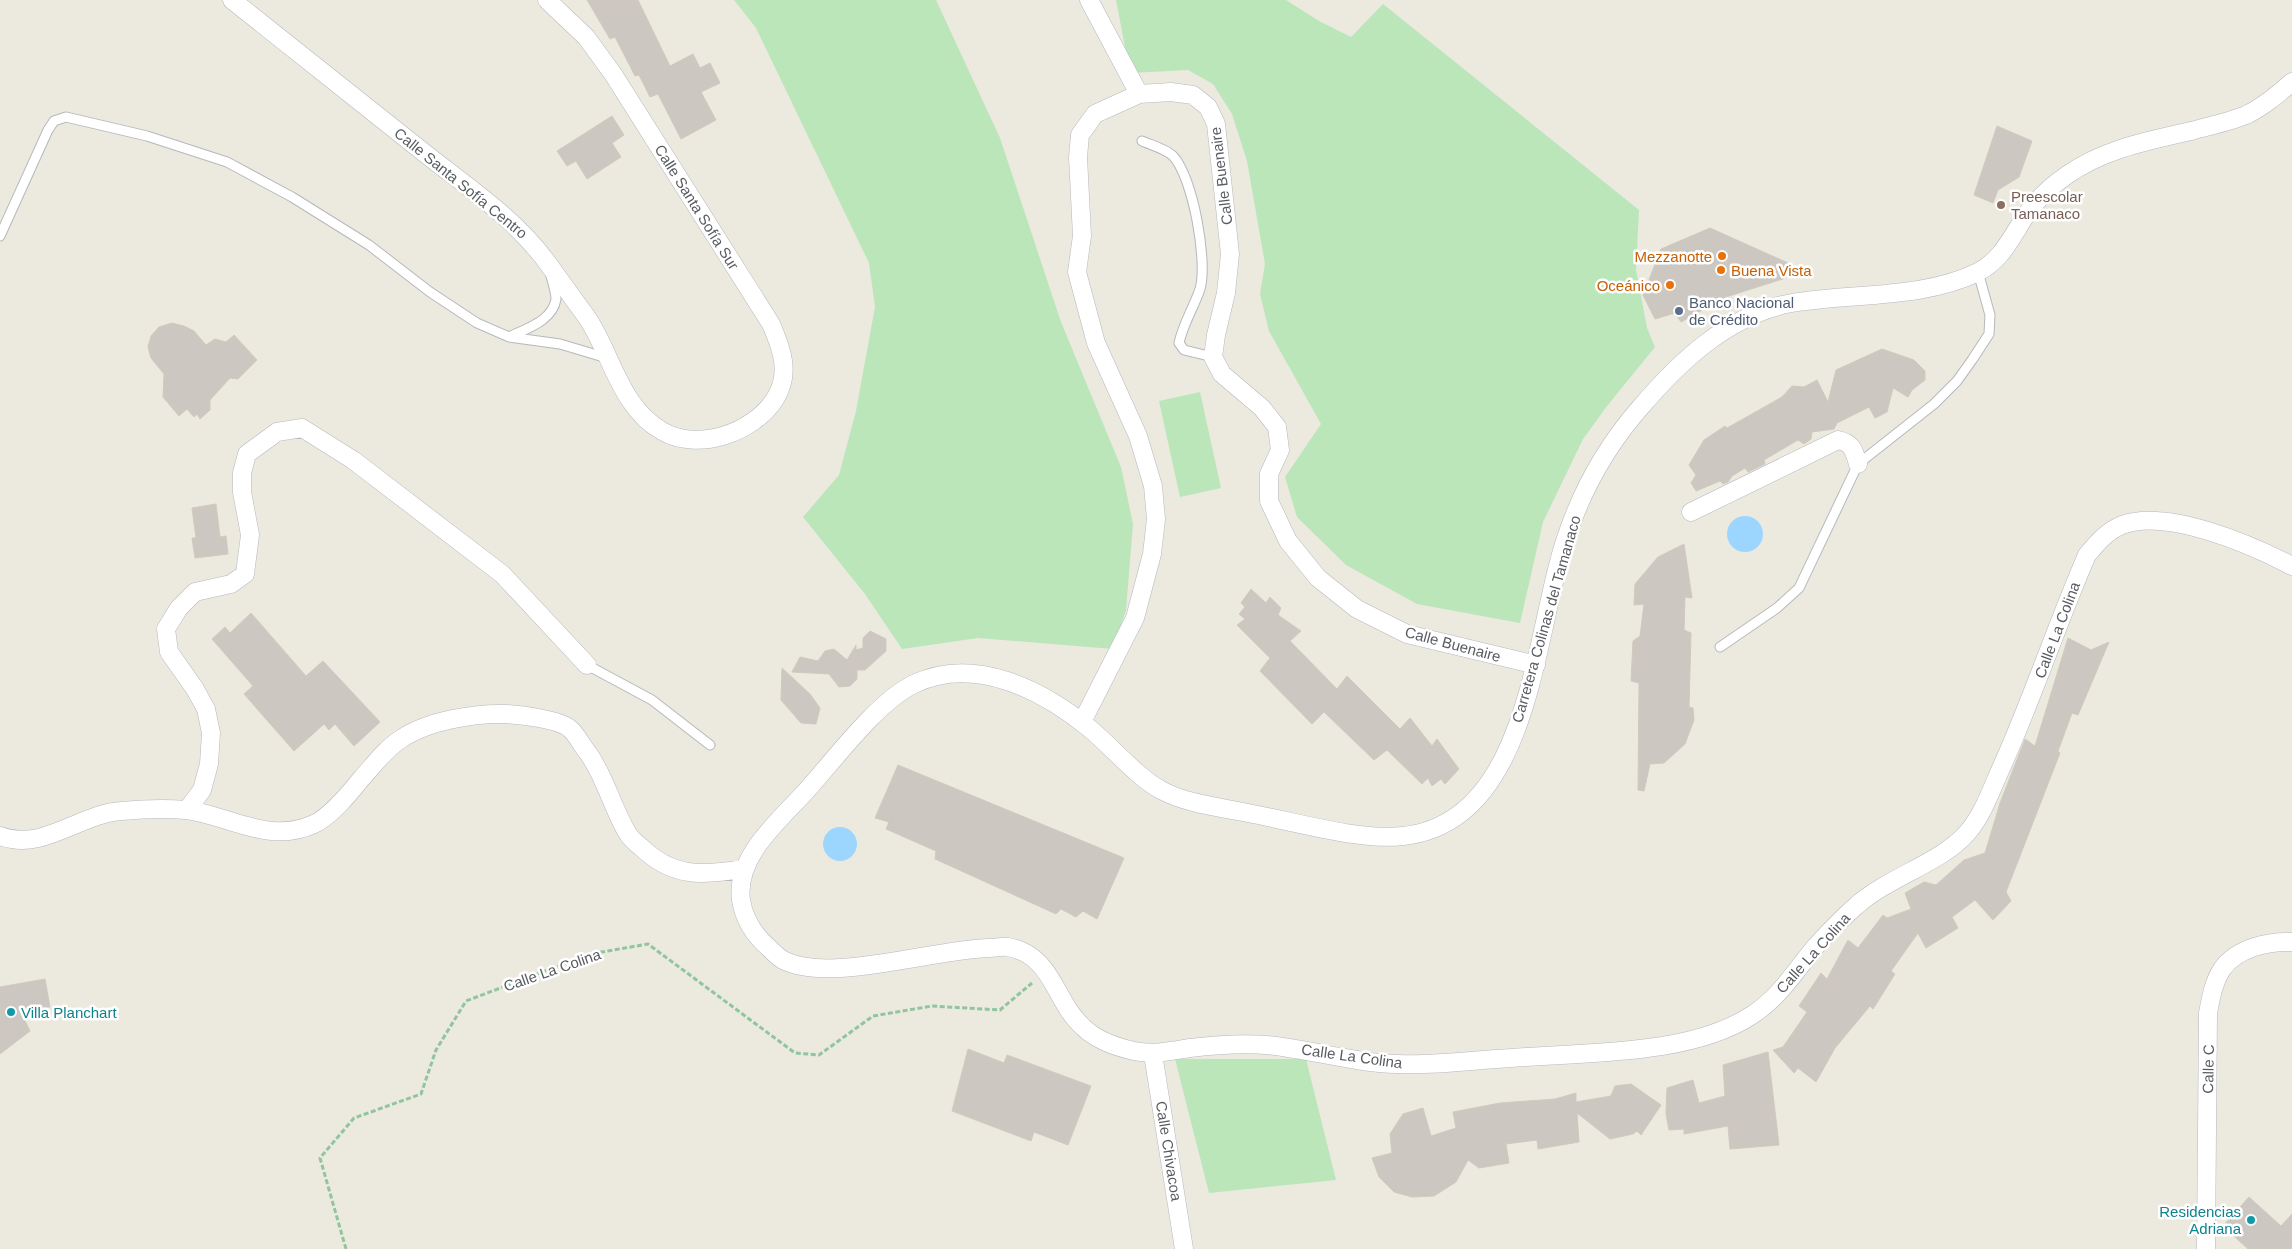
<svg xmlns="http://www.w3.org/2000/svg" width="2292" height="1249" font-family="Helvetica,sans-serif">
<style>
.green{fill:#bae6b9}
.water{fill:#9cd6ff}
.building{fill:#ccc7c0;stroke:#d1cabd}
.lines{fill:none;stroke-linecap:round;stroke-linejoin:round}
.service-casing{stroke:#b5b8bd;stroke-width:11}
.minor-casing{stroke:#b5b8bd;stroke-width:19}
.path{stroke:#90c59e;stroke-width:3;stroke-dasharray:5 2.5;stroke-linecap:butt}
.service{stroke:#fff;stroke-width:9}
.minor{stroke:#fff;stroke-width:18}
.education-dot{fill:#8d6e63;stroke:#fff;stroke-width:2}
.food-dot{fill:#e8710a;stroke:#fff;stroke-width:2}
.service-dot{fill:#5c6f8a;stroke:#fff;stroke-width:2}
.culture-dot{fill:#0f9aa8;stroke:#fff;stroke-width:2}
.labels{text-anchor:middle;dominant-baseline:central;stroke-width:5;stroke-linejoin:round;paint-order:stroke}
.street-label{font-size:15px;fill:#585c61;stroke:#fff}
.education-label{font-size:15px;fill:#785e54;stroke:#fff;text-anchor:start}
.food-label{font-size:15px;fill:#c56008;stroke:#fff;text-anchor:end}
.service-label{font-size:15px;fill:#4e5e75;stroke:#fff;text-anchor:start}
.culture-label{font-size:15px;fill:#0d838f;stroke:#fff;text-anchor:start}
</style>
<rect width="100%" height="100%" fill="#ece9df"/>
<path class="green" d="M734 0H936L1000 138 1061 322 1121 467 1133 524 1126 610 1113 649 978 638 902 649 865 594 803 517 839 475 856 411 875 307 869 263 756 28Z
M1116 0H1286L1319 21 1351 37 1383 4 1639 210 1636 270 1647 328 1655 347 1607 406 1583 439 1543 522 1520 623 1417 604 1346 565 1297 517 1285 477 1321 424 1269 331 1260 294 1265 264 1247 161 1232 114 1213 84 1188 70 1130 73Z
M1200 392 1221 488 1180 497 1159 401Z
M1175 1059H1306L1336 1180 1209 1193Z"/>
<path class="water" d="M1727 534a18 18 0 1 1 36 0a18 18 0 1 1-36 0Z
M823 844a17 17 0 1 1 34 0a17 17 0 1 1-34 0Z"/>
<path class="building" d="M587 0H638L670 66 693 54 700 68 710 63 720 83 701 92 716 120 681 139 658 94 650 97 639 75 635 76 615 37 610 39Z
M612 116 624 135 612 143 621 157 587 179 576 161 567 166 557 151Z
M1997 126 2032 141 2019 177 1998 190 1993 203 1974 195Z
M1710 228 1788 263 1789 277 1726 297 1681 322 1675 313 1655 319 1643 295 1661 249Z
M172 323 184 326 194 331 206 345 215 339 226 342 234 335 257 360 238 379 230 378 210 400V410L200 419 197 414 194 417 187 409 179 416 163 397 164 374 151 358 148 347 151 336 159 327Z
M1882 349 1914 360 1925 371V380L1912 390 1908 397 1893 388 1887 412 1875 418 1869 407 1837 423 1834 429 1812 432 1811 439 1804 444 1798 440 1764 460 1765 464 1748 472 1745 468 1732 476 1728 482 1723 484 1720 481 1696 491 1691 483 1696 475 1689 465 1704 440 1725 426 1727 428 1782 397 1792 386 1804 387 1817 380 1828 402 1836 370Z
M216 504 220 537 226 536 228 554 195 558 192 538H196L192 508Z
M1684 544 1692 598 1685 597 1684 630 1691 633 1689 707 1693 708 1694 720 1685 744 1664 763 1650 764 1644 791 1638 790 1639 683 1631 681 1633 641 1640 636 1644 604 1634 605 1635 584 1658 557Z
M1251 589 1266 603 1270 597 1281 608 1278 615 1301 631 1290 641 1337 689 1347 676 1400 729 1410 718 1432 746 1437 739 1459 769 1445 784 1441 779 1432 786 1428 778 1422 784 1387 750 1374 760 1324 712 1312 724 1260 671 1270 658 1237 625 1245 619 1239 614 1245 607 1241 603Z
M251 613 306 676 323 661 380 722 354 746 335 724 329 730 324 724 294 751 244 694 253 686 212 639 225 627 230 633Z
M870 631 886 639V651L865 670H857V679L850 686 839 687 829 674 792 672 800 657 818 661 825 651 834 649 847 660 856 645V650L863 648V638Z
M2068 638 2091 650 2109 642 2078 715 2072 713 2058 751 2060 753 2006 892 2011 901 1993 920 1975 900 1952 917 1958 928 1926 948 1918 933 1891 971 1895 974 1873 1009 1870 1006 1835 1048 1816 1082 1798 1068 1794 1073 1773 1050 1783 1047 1807 1012 1799 1006 1821 973 1827 979 1848 940 1858 948 1883 915 1887 918 1911 909 1905 893 1924 882 1936 885 1964 860 1985 853 2000 803 2025 739 2035 746Z
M782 668 810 694 820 708 816 724 801 723 781 700Z
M898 765 1124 858 1097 919 1083 911 1076 917 1061 909 1056 914 935 859 936 851 886 829 889 822 875 818Z
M45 979 50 1007 19 1008 30 1031 0 1054V987Z
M968 1049 1004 1063 1007 1055 1091 1086 1068 1145 1034 1132 1031 1141 952 1111Z
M1768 1052 1779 1145 1730 1149 1728 1126 1684 1134V1129L1669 1130 1666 1114 1667 1088 1693 1080 1699 1103 1725 1096 1723 1065Z
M1631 1084 1661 1105 1641 1135 1637 1131 1633 1134 1610 1139 1577 1113 1579 1142 1538 1149 1537 1140 1506 1144 1509 1163 1479 1168 1468 1160 1456 1182 1434 1196 1412 1197 1394 1192 1379 1177 1372 1158 1392 1153 1390 1134 1403 1114 1423 1108 1431 1136 1456 1128 1453 1112 1500 1103 1555 1099 1576 1093V1102L1611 1096 1615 1086Z
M2249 1197 2281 1226 2292 1214V1249H2248L2223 1226Z"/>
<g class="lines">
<g class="service-casing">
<path id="service" d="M1142 141C1151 145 1166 149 1173 156 1193 177 1208 262 1200 289 1194 307 1183 324 1179 343L1184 350 1213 357
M0 236 48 130 54 121 66 117 147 136 227 162 292 197 369 245 430 292 477 323 509 337C525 329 553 321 556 299 556 293 553 283 551 276
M509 337 560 344 607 358
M1720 647 1777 608 1799 588 1858 464 1934 404 1957 381 1972 360 1989 334 1990 315 1978 272
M587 665 652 700 710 745"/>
</g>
<g class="minor-casing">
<path id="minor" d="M232 0C297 52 362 103 427 155 470 189 517 220 549 265 562 283 575 301 588 319 612 356 621 408 662 431 698 452 753 433 775 399 791 374 782 349 771 324L613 74 586 37 547 0
M1089 0 1139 94
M2292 82C2278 94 2263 107 2246 115 2229 122 2209 126 2191 131 2147 141 2104 149 2067 175 2051 186 2037 199 2026 215 2012 236 2002 260 1978 272 1924 299 1850 293 1792 303 1729 314 1679 362 1639 409 1605 448 1581 492 1565 541 1534 634 1530 823 1403 836 1360 841 1296 822 1253 814 1225 808 1186 804 1161 790 1137 777 1111 746 1089 728 1042 690 975 655 914 684 878 701 835 759 807 790 780 820 735 856 741 900 744 919 754 935 769 948 773 952 778 957 783 960 830 984 934 949 989 948 996 948 1002 946 1008 947 1053 955 1054 1001 1083 1027 1096 1040 1116 1047 1134 1051 1153 1055 1171 1051 1190 1048 1215 1045 1241 1043 1266 1045 1310 1049 1353 1063 1397 1064 1435 1066 1474 1060 1511 1058 1584 1052 1690 1056 1752 1015 1779 998 1796 970 1816 946 1829 932 1842 918 1856 906 1888 877 1941 863 1967 833 1983 815 1992 788 2002 766 2033 697 2057 624 2087 555 2097 543 2107 531 2122 525 2167 508 2252 545 2292 566
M1691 512 1838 440C1853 443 1854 451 1858 464
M1082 722 1135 618 1152 554 1156 519 1153 486 1138 436 1096 343 1077 272 1082 236 1078 157 1080 135 1095 114 1139 94 1171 92 1193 95 1208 107 1216 124 1230 254 1226 293 1216 335 1213 357 1222 374 1262 408 1277 427 1280 450 1269 474V501L1288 541 1318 578 1357 609 1407 634 1536 665
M187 810 202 790 209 764 211 733 206 709 195 689 169 652 166 629 179 608 195 592 231 584 245 574 250 535 242 492V473L247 454 277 432 302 428 353 460 502 574 587 665
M0 836C43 852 79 814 121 811 142 809 166 808 186 810 229 815 268 845 314 824 331 816 349 794 361 779 373 766 385 749 401 739 427 721 474 713 506 714 521 715 557 719 569 728 576 733 582 746 588 753 606 778 612 808 628 834 631 839 636 843 641 847 672 877 701 876 742 869
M1153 1054 1184 1249
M2206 1249 2208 1013C2211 998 2213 983 2222 969 2237 948 2268 941 2292 942"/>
</g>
<path class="path" d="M346 1249 320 1158 354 1118 421 1094 436 1050 466 1001 590 954 648 944 795 1053 819 1055 873 1016 932 1006 1000 1010 1032 983"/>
<use href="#service" class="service"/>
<use href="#minor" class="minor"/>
</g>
<circle class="education-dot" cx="2001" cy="205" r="5"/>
<g class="food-dot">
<circle cx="1722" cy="256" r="5"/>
<circle cx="1721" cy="270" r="5"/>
<circle cx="1670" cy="285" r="5"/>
</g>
<circle class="service-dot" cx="1679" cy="311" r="5"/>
<g class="culture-dot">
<circle cx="11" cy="1012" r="5"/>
<circle cx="2251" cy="1220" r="5"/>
</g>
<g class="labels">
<g class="street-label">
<text transform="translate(1221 176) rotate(-97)">Calle Buenaire</text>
<text transform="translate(461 183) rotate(39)">Calle Santa Sofía Centro</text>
<text transform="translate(697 207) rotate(58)">Calle Santa Sofía Sur</text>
<text transform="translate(1546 619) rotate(-74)">Carretera Colinas del Tamanaco</text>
<text transform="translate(2057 630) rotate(-69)">Calle La Colina</text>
<text transform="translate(1453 644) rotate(15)">Calle Buenaire</text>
<text transform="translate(1813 953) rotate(-48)">Calle La Colina</text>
<text transform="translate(552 970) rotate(-19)">Calle La Colina</text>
<text transform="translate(1352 1056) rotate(8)">Calle La Colina</text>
<text transform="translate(2208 1069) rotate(-89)">Calle C</text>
<text transform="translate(1169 1151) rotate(81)">Calle Chivacoa</text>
</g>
<g class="education-label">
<text x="2011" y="196">Preescolar<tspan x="2011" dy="17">Tamanaco</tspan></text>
</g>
<g class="food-label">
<text x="1712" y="256">Mezzanotte</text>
<text x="1731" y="270" text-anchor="start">Buena Vista</text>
<text x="1660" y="285">Oceánico</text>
</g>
<g class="service-label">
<text x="1689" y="302">Banco Nacional<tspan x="1689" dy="17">de Crédito</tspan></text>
</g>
<g class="culture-label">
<text x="21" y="1012">Villa Planchart</text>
<text x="2241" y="1211" text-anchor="end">Residencias<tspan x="2241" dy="17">Adriana</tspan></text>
</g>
</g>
</svg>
